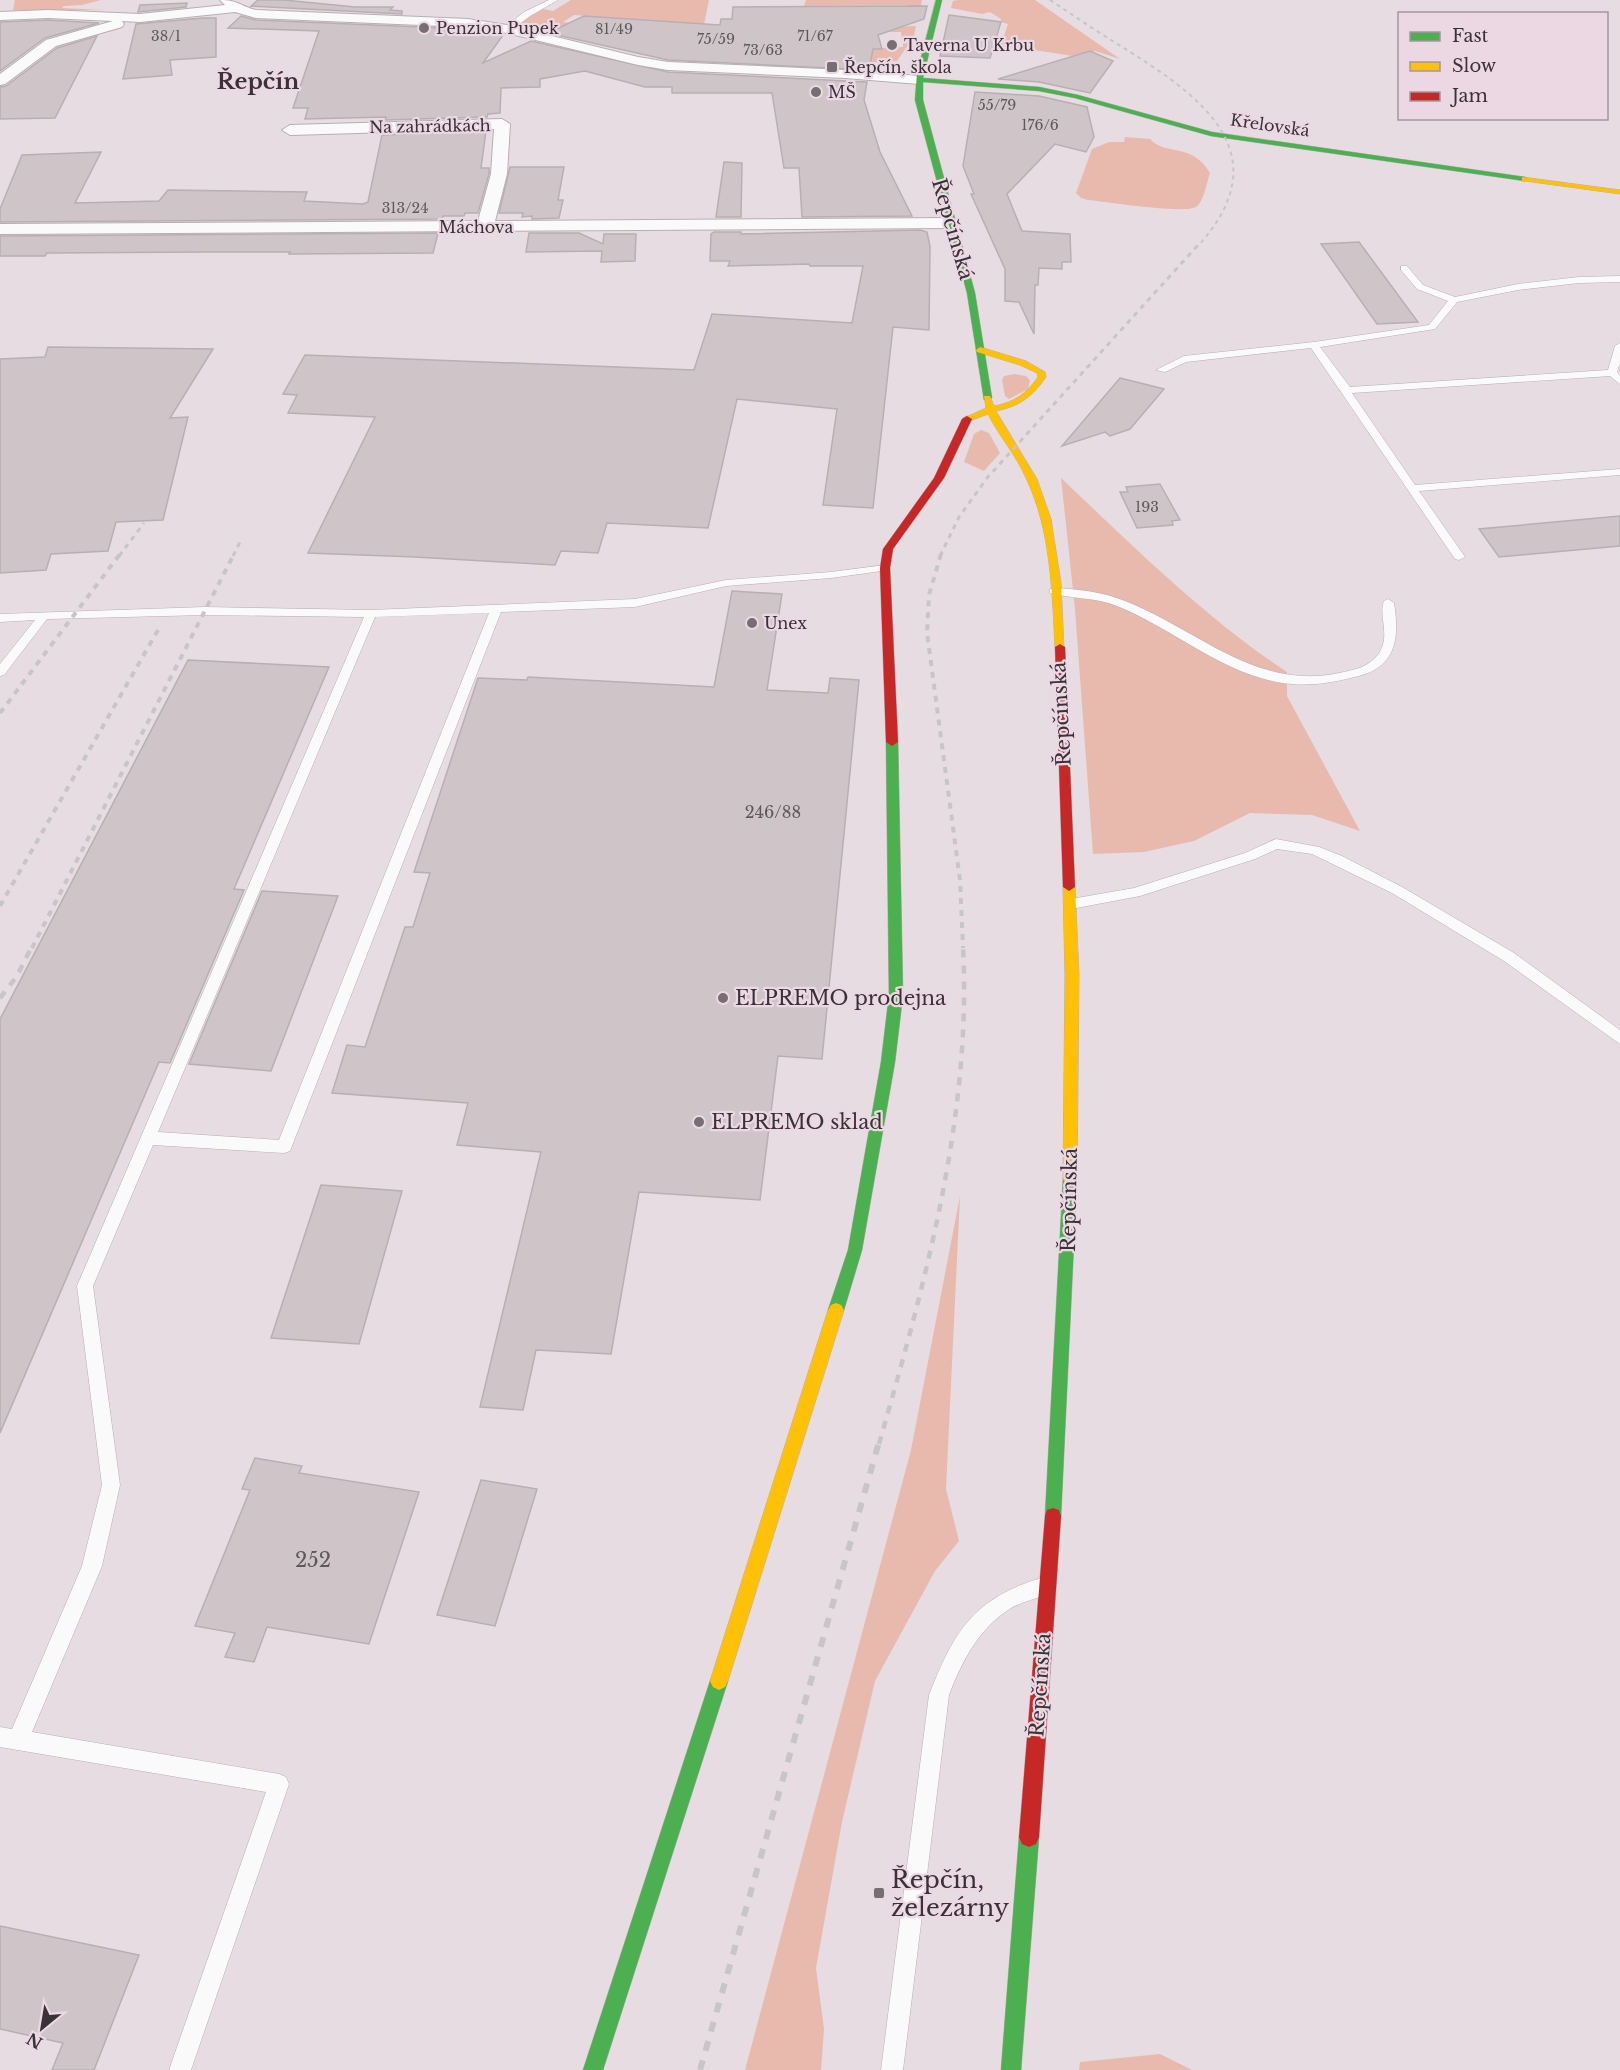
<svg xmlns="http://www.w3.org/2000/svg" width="1620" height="2070" font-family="'Libre Baskerville',serif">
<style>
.green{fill:#e8baad}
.building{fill:#cfc5c8;stroke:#b8afb3;stroke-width:1.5}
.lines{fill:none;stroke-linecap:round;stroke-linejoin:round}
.lane-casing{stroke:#b7aeb3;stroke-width:1}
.street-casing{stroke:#b7aeb3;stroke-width:2}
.fast-casing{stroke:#b7aeb3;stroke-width:1}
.slow-casing{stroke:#b7aeb3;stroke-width:1}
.jam-casing{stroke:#b7aeb3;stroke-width:1}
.lane{fill:#fbfafb;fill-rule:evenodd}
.street{fill:#fbfafb;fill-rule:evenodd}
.fast{fill:#4caf50;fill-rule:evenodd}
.slow{fill:#ffc107;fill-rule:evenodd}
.jam{fill:#c62828;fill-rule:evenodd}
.rail-far4{stroke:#c8c5c7;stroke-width:2;stroke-dasharray:4 4;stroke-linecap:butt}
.rail-far3{stroke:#c8c5c7;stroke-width:3;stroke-dasharray:5 5;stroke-linecap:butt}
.rail-far2{stroke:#c8c5c7;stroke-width:4;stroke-dasharray:6 6;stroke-linecap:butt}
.rail-far1{stroke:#c8c5c7;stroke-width:4.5;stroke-dasharray:8 8;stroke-linecap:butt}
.rail{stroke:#c8c5c7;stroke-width:6;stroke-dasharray:10 10;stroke-linecap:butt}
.poi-dot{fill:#766e72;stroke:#ebd8e3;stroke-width:2}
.labels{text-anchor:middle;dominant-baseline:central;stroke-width:4.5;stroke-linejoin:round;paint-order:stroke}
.far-number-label{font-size:14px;fill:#5f585b}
.far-poi-label{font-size:16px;fill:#393236;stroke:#ebd8e3;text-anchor:start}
.far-street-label{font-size:16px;fill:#393236;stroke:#ebd8e3}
.number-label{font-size:16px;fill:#5f585b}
.street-label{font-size:20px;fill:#393236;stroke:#ebd8e3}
.poi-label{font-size:20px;fill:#393236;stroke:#ebd8e3;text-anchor:start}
.near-number-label{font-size:20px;fill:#5f585b}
.far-district-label{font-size:22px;font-weight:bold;fill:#393236;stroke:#ebd8e3}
.near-poi-label{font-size:24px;fill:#393236;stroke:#ebd8e3;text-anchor:start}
</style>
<rect width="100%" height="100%" fill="#e7dce2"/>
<path class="green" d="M15 0H101L82 5 64 6 62 8 104 10H13Z
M571 0H709L704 25 574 15 563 22 571 23C562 28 554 26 545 30L519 23 543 9 553 11Z
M806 0H922L920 10 910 11 907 5 804 6Z
M958 0H1035L1120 59 1095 51 1073 56 1001 45 1008 24 1001 22V19L990 12 982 14 951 8 953 1Z
M916 26 914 36 897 61 859 63 865 49 903 47V44L906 43 905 41 902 40 901 32H890L889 27Z
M1125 137 1150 139C1165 156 1192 142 1210 173 1207 181 1204 202 1196 207 1184 214 1107 202 1088 200L1081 198 1076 193 1092 149 1109 142H1124Z
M1015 374 1026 376 1030 380 1028 389 1009 399 1005 396 1002 380 1004 376Z
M981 430 989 433 1000 453 984 471 964 462 974 434Z
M1061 478C1132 545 1205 618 1287 672V696L1360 831 1312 815 1250 813 1194 841 1144 852 1093 854 1075 609Z
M960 1196 946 1489 959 1541 935 1571 875 1681 842 1822 816 1968 824 2029 821 2070H745L911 1450Z
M1160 2054 1192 2070H1079L1080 2062Z"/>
<path class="building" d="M258 0H284L355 7H393L390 10 402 11V14L251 6Z
M187 3 186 7 138 12 140 5Z
M927 6 924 19 878 35 882 49H873L869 70 668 60 548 33 584 16 720 25 721 19H732L733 7Z
M949 15 1001 22 990 58 940 56Z
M241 16 256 20 444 28 503 35 483 63 531 41 668 72 867 82 864 100 880 152 912 216 802 217 799 168H784L772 93H672V87H645L585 71 540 79V87L501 88 500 113 488 114 487 117 385 120 386 117 305 119 308 108H293L319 31 228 28Z
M203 18H216V57L170 60 172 75 123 79 136 24Z
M48 20 99 23 45 38 0 71V22Z
M97 36 55 118 0 119V87L6 86 57 48Z
M1090 51 1113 61 1090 93 1039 82 998 79Z
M975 92 1039 96 1087 107 1094 137 1086 152 1055 144 1007 194 1022 231 1070 234 1071 262H1062V269L1039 268 1038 285H1035L1034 334 1019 302 1005 301V269L971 194H974L963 166Z
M486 131 481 168H489V174L478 213H465L464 216H443L442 219 0 222V209L22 155 101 152 75 203 159 201 168 190 307 192 304 201 363 204 368 202 382 135Z
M724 162 742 163 741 217H716Z
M510 167H564L558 200H563L559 218 532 219V216L522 217 523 213H499Z
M920 230 927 232 930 246 929 330 893 327 873 508 823 505 837 409 737 399 708 528 607 523 598 553 561 551 555 565 415 557 308 553 375 417 288 413 297 395 283 394 305 355 694 370 712 314 852 323 863 266H810L809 264 728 266 730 261H710L711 234 714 232H741V234Z
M438 233 433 253 289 254 290 252H206L47 253 45 256H0V236Z
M529 233H579L603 244 604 234H636L635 261 601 262 602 251 526 252Z
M1359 242 1418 322 1377 324 1321 244Z
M48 347 213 349 170 418 188 417 163 520 116 522 108 551 51 554 46 570 0 573V359L45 357Z
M1120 378 1164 389 1130 429 1110 436 1105 432 1062 446Z
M1160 484 1180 520 1172 521 1173 525 1137 528 1120 492H1128L1126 487Z
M1620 516V546L1499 557 1479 529Z
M732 591 782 594 767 690 828 693 830 678 859 680 822 1059 778 1056 760 1200 639 1192 611 1354 536 1350 523 1410 480 1407 541 1152 457 1145 468 1103 332 1093 347 1045 365 1047 405 927H413L430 873 414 872 478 678 527 680 528 677 714 687Z
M188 660 329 667 234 889 244 890 170 1063 159 1062 0 1433V1019Z
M262 891 338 896 271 1071 189 1064Z
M321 1185 402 1191 359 1344 271 1338Z
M255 1458 302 1466 299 1473 419 1492 369 1644 267 1627 254 1662 225 1657 235 1633 195 1626 250 1490 242 1489Z
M481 1480 537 1489 495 1626 437 1615Z
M0 1926 139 1955 94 2070H52L63 2043 0 2029Z"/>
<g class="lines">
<g class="lane-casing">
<path id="lane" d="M549 0H558L530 16 510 31 503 29 524 12Z
M1401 266H1407L1423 285 1455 297 1518 284 1579 277 1620 276V282L1579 283 1518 290 1457 302 1435 329 1320 347 1350 387 1608 370 1615 346 1620 343V363L1617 372 1620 375V384L1610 376 1352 393 1415 485 1620 469V475L1419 491 1465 557 1459 560 1455 559 1311 348 1186 362 1165 372 1156 370 1184 356 1314 342 1429 325 1448 301 1417 289 1401 270Z
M885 565 889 566V570L831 578 726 586 635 607 501 612 290 1151 284 1153 153 1145 93 1286 120 1485 102 1566 32 1732 279 1774 286 1777 289 1784 191 2070H169L266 1792 0 1747V1727L12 1729 82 1566 102 1485 77 1286 364 617 205 615 47 619 4 675 0 676V664L35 620 0 622V614L205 607 371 610 635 599 726 580 831 572ZM489 613 279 1140 158 1132 375 617Z
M1054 588C1078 589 1103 592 1125 601 1197 629 1256 691 1339 673 1354 670 1370 667 1379 653 1391 635 1378 616 1384 601L1388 599 1394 603C1400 639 1396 668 1355 677 1334 682 1314 686 1292 684 1228 679 1175 629 1117 606 1095 597 1072 599 1050 593V589Z
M1276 839 1319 847 1342 856 1402 887 1514 953 1620 1030V1044L1504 961 1392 893 1312 854 1277 849 1255 859 1140 896 1071 909 1064 904 1071 899 1134 888 1245 853Z
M1044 1577 1051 1579 1054 1586 1051 1593C1038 1598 1024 1601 1011 1608 979 1628 962 1661 949 1695L903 2070H881L929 1695C955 1629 974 1598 1044 1577Z"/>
</g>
<g class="street-casing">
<path id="street" d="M220 0C238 0 240 6 256 10L468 19 507 25 638 57 668 62 845 70 919 76 926 80 919 84 845 78 668 70 638 65 507 33 468 27 256 18 235 12 140 22 122 21 124 24 122 27 56 46 5 84 0 85V74L46 40 113 21 48 18 0 20V12L48 10 140 14 225 5Z
M502 119 510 124 507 174 495 221 952 218 960 223 952 228 0 234V224L478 221 491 174 494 129 290 135 282 130 290 125Z"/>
</g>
<g class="fast-casing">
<path id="fast" d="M936 0H942L923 78 1039 87 1078 95 1212 132 1525 177 1529 179 1525 181 1211 136 1075 98 1039 91 923 82V100L975 293 992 398 984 400 967 293 915 100 917 73Z
M892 738 898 742 903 995 895 1062 862 1250 844 1310 841 1315 836 1317 831 1315 828 1310 848 1250 881 1062 889 995 886 742Z
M1070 1173 1075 1175 1077 1179 1061 1516 1059 1522 1053 1524 1047 1522 1045 1516 1063 1179 1065 1175Z
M719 1672 725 1675 728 1681 603 2070H583L710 1681 713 1675Z
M1029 1827 1036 1830 1039 1837 1021 2070H1001L1019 1837 1022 1830Z"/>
</g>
<g class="slow-casing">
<path id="slow" d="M1522 177 1620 190V194L1525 181H1522Z
M980 347 1026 361 1045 372 1046 377C1032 397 1020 406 996 411L1037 479 1051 519 1061 583 1064 649H1056L1055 647C1052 591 1051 530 1026 478 1016 455 999 436 988 414L967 422 962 419 986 408 984 396H990L994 406C1015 402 1026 394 1038 377L1037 373 1020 365 977 352 976 350Z
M1069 883 1075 887 1079 975 1077 1179 1075 1183 1070 1185 1065 1183 1063 1179 1065 975 1063 887Z
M836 1303 841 1305 844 1310 728 1681 725 1687 719 1690 713 1687 710 1681 828 1310 831 1305Z"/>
</g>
<g class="jam-casing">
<path id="jam" d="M967 416 972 419 944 478 893 549 890 568 898 742 892 746 886 742 880 568 883 549 934 478 962 419Z
M1060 644 1065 647 1075 887 1069 891 1063 887 1055 647Z
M1053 1508 1059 1510 1061 1516 1039 1837 1036 1844 1029 1847 1022 1844 1019 1837 1045 1516 1047 1510Z"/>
</g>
<use href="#lane" class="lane"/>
<use href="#street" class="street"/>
<use href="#fast" class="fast"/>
<use href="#slow" class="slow"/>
<use href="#jam" class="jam"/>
<path class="rail-far4" d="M1050 0C1073 15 1096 31 1119 45 1198 94 1283 152 1198 246"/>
<path class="rail-far3" d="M119 556 144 523
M233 556 240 542
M940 556 959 517 987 478 1199 244"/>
<path class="rail-far2" d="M941 554 929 595 927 633 960 880 963 948
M0 713 120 554
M0 906 158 630
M32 948 234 554"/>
<path class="rail-far1" d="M0 998 17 976 32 946
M879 1444C925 1283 972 1115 963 946"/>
<path class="rail" d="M700 2070 879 1442"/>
</g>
<g class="poi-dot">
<circle cx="424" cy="28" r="6"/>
<circle cx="892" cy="45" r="6"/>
<rect x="826" y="61" width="12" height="12" rx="3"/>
<circle cx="816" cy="92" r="6"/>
<circle cx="752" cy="623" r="6"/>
<circle cx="723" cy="998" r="6"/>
<circle cx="699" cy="1122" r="6"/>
<rect x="873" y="1887" width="12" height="12" rx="3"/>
</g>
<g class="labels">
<g class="far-number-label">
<text x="614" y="29">81/49</text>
<text x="166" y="36">38/1</text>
<text x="815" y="36">71/67</text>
<text x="716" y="39">75/59</text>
<text x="763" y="50">73/63</text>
<text x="997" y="105">55/79</text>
<text x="1040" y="125">176/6</text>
<text x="405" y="208">313/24</text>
<text x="1147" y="507">193</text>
</g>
<g class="far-poi-label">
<text x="436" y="28">Penzion Pupek</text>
<text x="904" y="45">Taverna U Krbu</text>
<text x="844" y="67">Řepčín, škola</text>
<text x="828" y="92">MŠ</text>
<text x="764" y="623">Unex</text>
</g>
<g class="far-street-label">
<text transform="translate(1270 125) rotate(8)">Křelovská</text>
<text transform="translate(430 126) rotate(-1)">Na zahrádkách</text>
<text x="476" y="227">Máchova</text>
</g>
<g class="number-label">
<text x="773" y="812">246/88</text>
</g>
<g class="street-label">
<text transform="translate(953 229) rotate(74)">Řepčínská</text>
<text transform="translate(1061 714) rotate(-93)">Řepčínská</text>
<text transform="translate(1069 1200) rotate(-89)">Řepčínská</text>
<text transform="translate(1040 1685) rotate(-86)">Řepčínská</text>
</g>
<g class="poi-label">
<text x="735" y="998">ELPREMO prodejna</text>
<text x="711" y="1122">ELPREMO sklad</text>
</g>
<g class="near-number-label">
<text x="313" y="1560">252</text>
</g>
<g class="far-district-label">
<text x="258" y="81">Řepčín</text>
</g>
<g class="near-poi-label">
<text x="891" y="1879">Řepčín,<tspan x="891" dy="28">železárny</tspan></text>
</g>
</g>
<rect x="1398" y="12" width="210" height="108" fill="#ebd8e3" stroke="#a4969e" stroke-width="1.5"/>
<rect x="1410" y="32" width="30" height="9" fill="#4caf50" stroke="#a4969e" stroke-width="1.5"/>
<text x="1452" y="42" font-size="18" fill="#393236">Fast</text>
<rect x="1410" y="62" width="30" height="9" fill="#ffc107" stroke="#a4969e" stroke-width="1.5"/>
<text x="1452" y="72" font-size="18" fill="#393236">Slow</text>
<rect x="1410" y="92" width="30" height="9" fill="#c62828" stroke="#a4969e" stroke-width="1.5"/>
<text x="1452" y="102" font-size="18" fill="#393236">Jam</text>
<g transform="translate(42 2028) rotate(210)" stroke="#ebd8e3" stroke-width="4.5" paint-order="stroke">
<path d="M0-4.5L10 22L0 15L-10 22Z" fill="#393236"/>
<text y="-9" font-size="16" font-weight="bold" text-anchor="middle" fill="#393236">N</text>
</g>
</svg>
